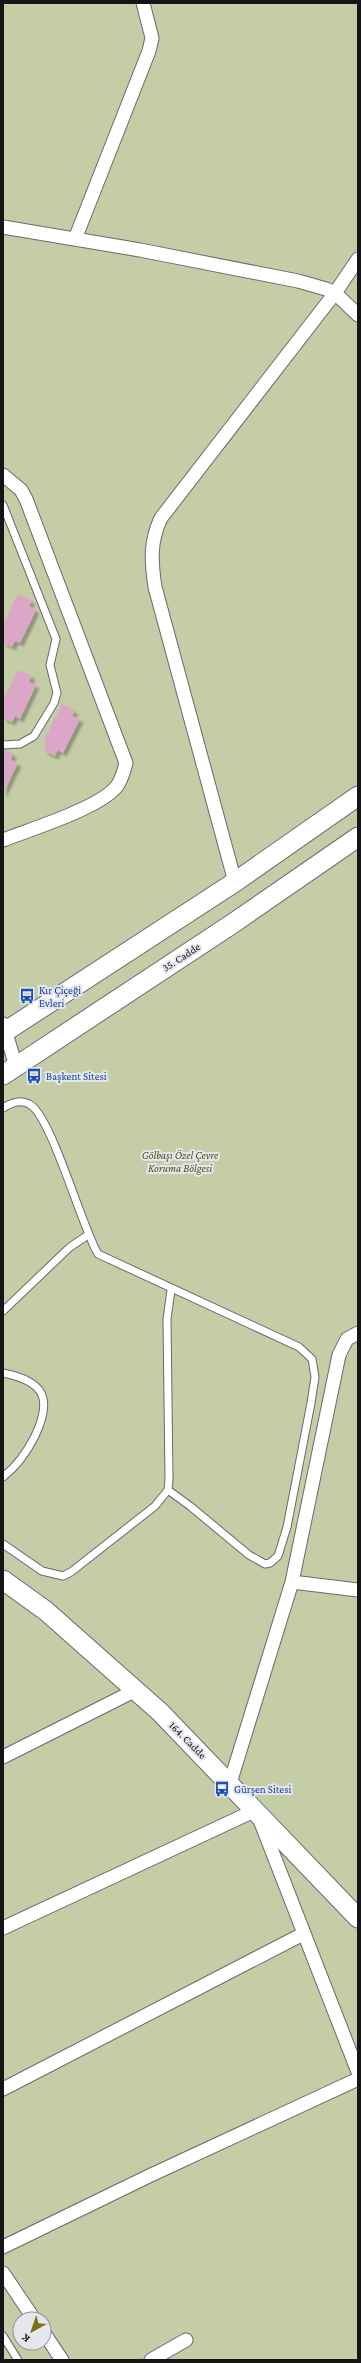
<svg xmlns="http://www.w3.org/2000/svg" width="361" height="2363" font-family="'Crimson Pro',serif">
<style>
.green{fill:#c4cda5;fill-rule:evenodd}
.building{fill:#dba6c7;filter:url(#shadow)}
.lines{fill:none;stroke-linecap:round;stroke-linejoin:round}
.lane-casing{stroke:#696970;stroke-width:9}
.street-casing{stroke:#696970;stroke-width:15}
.secondary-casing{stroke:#696970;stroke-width:21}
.lane{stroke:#fff;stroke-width:7}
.street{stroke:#fff;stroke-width:13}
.secondary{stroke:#fff;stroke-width:19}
.labels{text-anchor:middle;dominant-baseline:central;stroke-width:4;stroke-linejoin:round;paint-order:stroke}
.street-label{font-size:11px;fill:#151518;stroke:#e6e6ee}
.transit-label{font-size:11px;fill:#164399;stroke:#e6e6ee;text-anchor:start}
.park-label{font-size:11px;font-style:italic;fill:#4a5313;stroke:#e6e6ee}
</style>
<defs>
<filter id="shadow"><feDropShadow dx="3.5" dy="3.5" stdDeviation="1" flood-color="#0004"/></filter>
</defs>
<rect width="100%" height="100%" fill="#e6e6ee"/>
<path class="green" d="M3 3H358V2360H3ZM20 2319H44V2343H20Z"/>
<path class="building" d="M18 594 32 601 29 606 36 610 20 643 15 641 12 647 3 642V625Z
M18 670 32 676 29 682 36 685 20 719 15 716 12 722 3 718V701Z
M62 704 75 711 72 716 80 719 63 753 58 750 55 756 44 751 48 744 43 742Z
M3 749 13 754 11 760 18 763 3 794Z"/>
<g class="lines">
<g class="lane-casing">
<path id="lane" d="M3 505 56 639 50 665 57 693 54 703 34 736 20 744 3 745
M3 1108C11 1103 20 1099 29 1104 51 1114 82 1228 98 1254L299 1347 312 1359 315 1377 311 1403 287 1527 278 1556 270 1563 265 1564 249 1555 190 1506 168 1490
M3 1311 70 1247 88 1235
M3 1373C44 1381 53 1398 35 1436 27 1452 17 1466 3 1477
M3 1544 42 1571 63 1576 71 1572 155 1506 168 1490 169 1479 167 1319 171 1290
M3 2336 18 2360"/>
</g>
<g class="street-casing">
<path id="street" d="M3 227 140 250 298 281 326 289 335 293 358 315
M75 239 149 51 152 38 143 3
M3 475 21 490 26 499 126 763C124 771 122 779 117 786 100 808 31 829 3 840
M235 882 155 587C151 561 150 541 161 518L335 293 358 259
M3 1024 16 1066
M292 1582 358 1590
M3 1757 136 1690
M230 1783 292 1582 339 1355 347 1339 358 1333
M3 1928 256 1810 358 2072
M3 2089 303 1934
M3 2247 149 2176 358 2079
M3 2273 34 2319
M44 2333 62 2360
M151 2360 186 2340"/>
</g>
<g class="secondary-casing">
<path id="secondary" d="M3 1033 235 882 358 796
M3 1075 232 924 358 837
M3 1580 46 1611 160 1712 358 1918"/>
</g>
<use href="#lane" class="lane"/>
<use href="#street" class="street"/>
<use href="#secondary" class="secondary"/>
</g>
<defs>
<g id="bus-bare" transform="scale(1.2)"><path d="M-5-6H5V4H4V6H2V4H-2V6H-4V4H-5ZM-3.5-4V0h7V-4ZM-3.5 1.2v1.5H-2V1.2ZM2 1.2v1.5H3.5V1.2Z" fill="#1a4fb4" stroke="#e6e6ee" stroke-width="2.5" paint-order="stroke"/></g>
</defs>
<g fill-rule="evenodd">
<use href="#bus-bare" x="27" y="996"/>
<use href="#bus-bare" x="34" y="1076"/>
<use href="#bus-bare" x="222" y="1789"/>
</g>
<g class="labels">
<g class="street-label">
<text transform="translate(181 957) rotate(-33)">35. Cadde</text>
<text transform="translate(188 1740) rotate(45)">164. Cadde</text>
</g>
<g class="transit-label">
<text x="39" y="990">Kır Çiçeği<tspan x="39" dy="13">Evleri</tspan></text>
<text x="46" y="1076">Başkent Sitesi</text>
<text x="234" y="1789">Gürşen Sitesi</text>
</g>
<g class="park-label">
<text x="180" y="1155">Gölbaşı Özel Çevre<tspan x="180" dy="13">Koruma Bölgesi</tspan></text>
</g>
</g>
<rect width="361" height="2363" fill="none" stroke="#151518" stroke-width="8"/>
<g transform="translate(32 2331) rotate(220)"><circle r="19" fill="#e6e6ee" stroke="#929298"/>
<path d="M0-3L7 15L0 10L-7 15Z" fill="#7a7316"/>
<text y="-6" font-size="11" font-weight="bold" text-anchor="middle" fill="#151518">K</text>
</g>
</svg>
